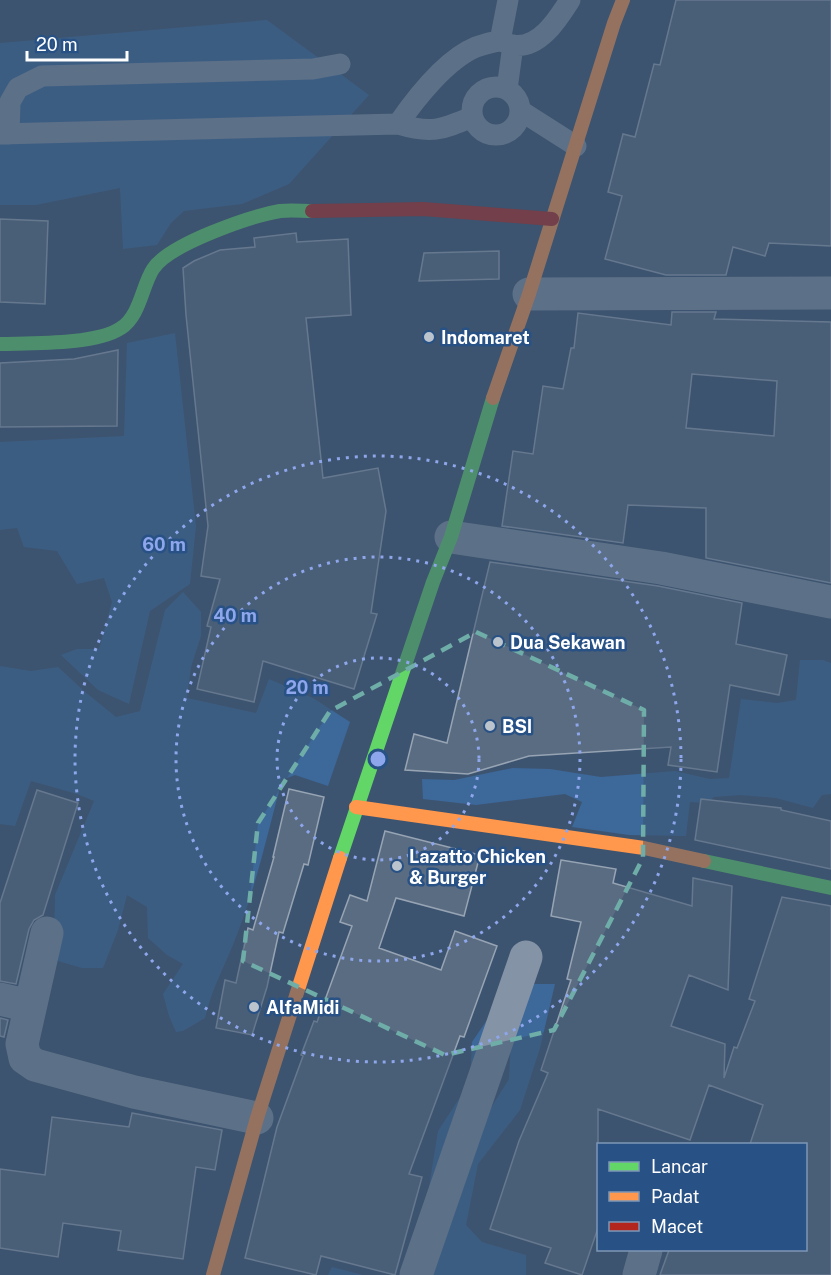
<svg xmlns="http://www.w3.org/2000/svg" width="831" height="1275" font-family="'Public Sans',sans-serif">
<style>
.green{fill:#3d689a}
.building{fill:#5a6c82;stroke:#97a4b4;stroke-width:1.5;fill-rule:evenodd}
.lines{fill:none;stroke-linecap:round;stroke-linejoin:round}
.lane{stroke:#8493a6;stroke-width:21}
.street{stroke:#8493a6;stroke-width:33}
.fast{stroke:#63d668;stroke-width:14}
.slow{stroke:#ff974d;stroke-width:14}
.jam{stroke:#b3261e;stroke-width:14}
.marked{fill:none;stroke:#6fada8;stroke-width:4.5;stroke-dasharray:12 8;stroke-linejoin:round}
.ring{fill:none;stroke:#8ea6ec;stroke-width:3;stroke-dasharray:3 6}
.poi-dot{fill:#bbc3cd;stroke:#285185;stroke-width:2}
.labels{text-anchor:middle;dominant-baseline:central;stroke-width:5;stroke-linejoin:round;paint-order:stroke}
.poi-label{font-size:18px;font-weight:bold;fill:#fff;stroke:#285185;text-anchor:start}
.centre{fill:#8ea6ec;stroke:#285185;stroke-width:3}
.ring-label{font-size:18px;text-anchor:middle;font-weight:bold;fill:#8ea6ec;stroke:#285185;stroke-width:5;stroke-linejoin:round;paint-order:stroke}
</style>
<rect width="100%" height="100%" fill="#3d5470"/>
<path class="green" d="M267 20 369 95 289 184 242 204 184 211 171 223 157 245 123 249 120 188 36 205H0V43Z
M175 333 196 526 190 584 150 611 129 704 98 690 61 655 77 649H99L112 602 104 578 77 584 57 551 24 547 17 528 0 530V442L124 436 127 343Z
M183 592 201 612V636L191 667 187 698 256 713 269 679 313 698 350 722 328 786 295 775 282 780C268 831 257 883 238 932 227 962 212 987 205 1018L183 1031 176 1032 169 1016 163 994 183 964 167 955 148 938 147 907 127 895 118 930 103 968H82L58 961 54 939 55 895 94 801 77 794 31 781 15 826 0 824V666L31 671 58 667 84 691 116 717 140 711 165 610Z
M800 660H823L831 663V794L822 795 813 808 776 798 740 795 714 797 706 803 690 802 686 836 629 835 572 827 582 802 565 794 476 805 423 799 422 779 454 780 513 768 550 769 601 777 675 771 710 779 729 778 741 699 777 703 796 700Z
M527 984H555L540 1048 520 1110 478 1164 466 1225 482 1242 526 1255V1275H405L424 1218 438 1131 470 1082 472 1042 487 1020 476 1132 509 1079 513 994Z
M332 1267 363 1275H328Z"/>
<path class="building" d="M676 0H831V246L769 243 765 256 733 247 726 275H666L605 259 622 196 608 192 623 134 635 137 654 64 660 65Z
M0 219 48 221 45 304 0 302Z
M296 233 297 242 348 239 351 315 306 318 323 478 378 468 386 511 371 613 377 614 354 689 263 661 254 702 197 689 211 627 207 626 220 579 201 576 208 526 186 315 183 268 194 261 220 250 255 247 254 238Z
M499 251V279L419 281 424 253Z
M672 312H716L714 319 831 322V583L706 558V508L628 505 623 543 502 526 513 451 533 454 543 386 563 389 571 348H574L578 313 671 325ZM692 374 777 381 774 436 686 428Z
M118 350 117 426 0 427V363L74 359Z
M490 562 658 586 742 603 736 644 787 655 779 695 730 685 717 772 668 765 671 747 529 756 468 774 405 770 414 734 447 743Z
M289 789 324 797 308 865 304 864 283 933 279 932 267 987 252 1035 216 1028 225 980 236 983 248 928 253 930 274 857H273Z
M37 790 78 803 43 915 34 920 29 929 16 984 0 981V903Z
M701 799 781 808V810L831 821V869L695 840Z
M385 831 480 855 464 916 396 898 379 948 441 970 455 931 497 946 464 1037 460 1036 409 1174 422 1177 395 1275 321 1256 316 1275 245 1258 277 1127 303 1056 301 1055 314 1021 317 1022 352 926 340 922 350 895 367 901Z
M561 860 616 869 613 883 692 906 693 878 732 886 728 990 689 975 671 1026 725 1044 724 1078 734 1047 737 1048 755 1001 749 999 782 897 831 906V1275H660L669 1250H806V1144H750L763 1105 709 1085 690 1140 598 1109V1228L582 1275 545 1263 551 1248 490 1229 519 1141 548 1073 541 1070 571 980 567 979 581 922 551 916Z
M0 1018 8 1020 4 1037 0 1036Z
M132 1113 222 1130 215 1170 196 1167 183 1259 118 1250 121 1231 63 1223 58 1257 0 1248V1169L45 1175 52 1117 129 1127Z"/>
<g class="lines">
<path class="lane" d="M500 41 508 0
M472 111a24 24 0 1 1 48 0a24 24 0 1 1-48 0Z
M507 89 513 45
M521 111 576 146
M398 124C431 134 441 130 472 117
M0 134 398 124C416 98 447 59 476 47 482 45 492 42 499 41 503 41 507 44 512 45 539 50 558 19 570 0
M9 134 10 102 18 88 42 76 313 69 340 64"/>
<path class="street" d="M529 294 831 293
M451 537 661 568 831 602
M47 933 22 1044 25 1058 35 1065 134 1092 257 1118
M0 999 30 1006
M416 1275 526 957
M639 1275 646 1250"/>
<path class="fast" d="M0 344C31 343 96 345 121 328 140 316 142 286 153 269 169 244 251 216 280 211 291 210 302 211 312 211
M340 858 433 582 451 537 493 398
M704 861 831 888"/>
<path class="slow" d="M493 398 529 294 614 23 623 0
M356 807 644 848 704 861
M213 1275 257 1118 340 858"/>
<path class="jam" d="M312 211 423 209 552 219"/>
</g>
<path d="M0 0H831V1275H0ZM476 632 644 710 643 858 554 1030 445 1055 243 961 258 823 330 711Z" fill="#3d5470" fill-opacity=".55" fill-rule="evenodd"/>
<path class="marked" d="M476 632 644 710 643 858 554 1030 445 1055 243 961 258 823 330 711Z"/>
<g class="ring">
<circle cx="378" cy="759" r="101"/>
<circle cx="378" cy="759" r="202"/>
<circle cx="378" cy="759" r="303"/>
</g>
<g class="poi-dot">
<circle cx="429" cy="337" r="6"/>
<circle cx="498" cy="642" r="6"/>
<circle cx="490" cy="726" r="6"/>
<circle cx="397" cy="866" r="6"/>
<circle cx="254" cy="1007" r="6"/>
</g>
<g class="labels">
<g class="poi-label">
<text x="441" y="337">Indomaret</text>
<text x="510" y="642">Dua Sekawan</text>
<text x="502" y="726">BSI</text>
<text x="409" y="856">Lazatto Chicken<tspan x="409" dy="21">&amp; Burger</tspan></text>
<text x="266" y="1007">AlfaMidi</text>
</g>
</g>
<circle cx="378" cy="759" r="9" class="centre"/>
<g class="ring-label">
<text x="164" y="551">60 m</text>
<text x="235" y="622">40 m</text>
<text x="307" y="694">20 m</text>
</g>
<rect x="597" y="1143" width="210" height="108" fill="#285185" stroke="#7e97b6" stroke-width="1.5"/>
<rect x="609" y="1162" width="30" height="9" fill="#63d668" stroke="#7e97b6" stroke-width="1.5"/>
<text x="651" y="1173" font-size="18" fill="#ffffff">Lancar</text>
<rect x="609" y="1192" width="30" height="9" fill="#ff974d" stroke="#7e97b6" stroke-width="1.5"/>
<text x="651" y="1203" font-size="18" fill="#ffffff">Padat</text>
<rect x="609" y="1222" width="30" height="9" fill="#b3261e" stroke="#7e97b6" stroke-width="1.5"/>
<text x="651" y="1233" font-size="18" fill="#ffffff">Macet</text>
<path d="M27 51v9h100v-9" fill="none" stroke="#ffffff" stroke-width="3"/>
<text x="36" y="51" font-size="18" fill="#ffffff" stroke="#285185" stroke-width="4.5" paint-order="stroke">20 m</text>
</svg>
